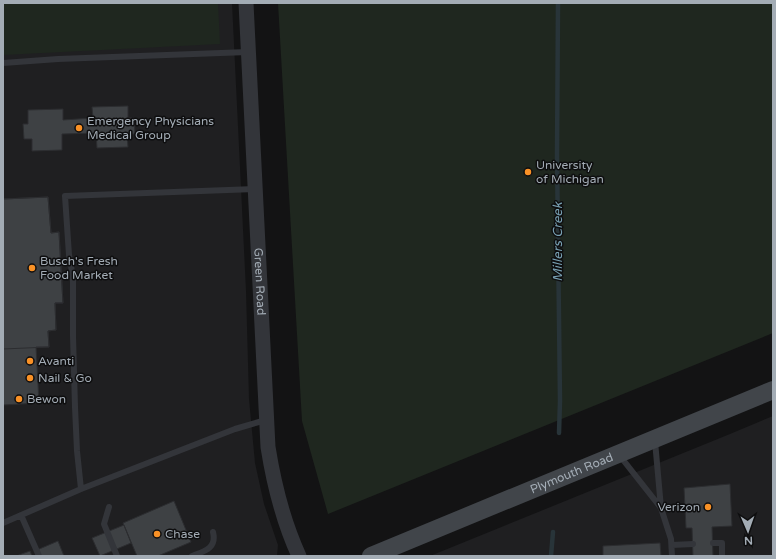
<svg xmlns="http://www.w3.org/2000/svg" width="776" height="559" font-family="'Varela Round',sans-serif">
<style>
.built{fill:#1f1f21}
.green{fill:#1f271f}
.lines{fill:none;stroke-linecap:round;stroke-linejoin:round}
.stream{stroke:#283439;stroke-width:4.5}
.building{fill:#3e4144;stroke:#2c2d30}
.service{stroke:#33353a;stroke-width:6}
.tertiary{stroke:#33353a;stroke-width:15}
.secondary{stroke:#41454a;stroke-width:18}
.poi-dot{fill:#f99126;stroke:#0e0e0f;stroke-width:1.5}
.labels{text-anchor:middle;dominant-baseline:central;stroke-width:3;stroke-linejoin:round;paint-order:stroke}
.poi-label{font-size:12px;fill:#a3acb5;stroke:#0e0e0f;text-anchor:start}
.street-label{font-size:12px;fill:#a3acb5;stroke:#0e0e0f}
.water-label{font-size:13px;font-style:italic;fill:#78a0b2;stroke:#0e0e0f}
</style>
<rect width="100%" height="100%" fill="#131314"/>
<path class="built" d="M3 3H232L246 291 249 399 255 463 264 504 278 545 277 556H3Z
M773 416V556H430L730 434Z"/>
<path class="green" d="M3 3H218L220 44 3 55Z
M278 3H773V333L328 514 302 421Z"/>
<g class="lines">
<path class="stream" d="M558 3 557 156 560 401 559 433
M551 556 553 532"/>
</g>
<path class="building" d="M128 106V118H134L135 134H127L128 147 97 148 96 133 62 134V150L32 151V139H24L23 124H28V110L63 109V120L93 118 92 107Z
M48 197 51 233 59 232 63 303H55L56 330 48 331 49 347H36L39 403 3 405V199Z
M48 197 51 233 59 232 63 303H55L56 330 48 331 49 347 3 349V199Z
M730 484 732 526 712 527 713 556H693L692 528H686L684 488Z
M174 501 191 542 158 556H137L123 523Z
M124 525 131 543 100 556 92 538Z
M58 541 64 556H40L37 550Z
M660 543 661 556H603V546Z
M30 551 32 556H16Z"/>
<g class="lines">
<path class="service" d="M3 63 58 59 248 52
M655 441 661 508 671 539 672 556
M620 456 661 508
M81 489 77 451 75 407 73 336V277L69 255 65 196 255 189
M109 507 104 524 117 556
M21 515 39 556
M3 523 81 489 235 429 266 420
M713 543H722V556
M672 545 693 544
M192 556C205 551 217 548 213 532"/>
<path class="tertiary" id="s1" d="M246 3 268 447C274 485 283 521 299 556"/>
<path class="secondary" id="s2" d="M371 556 773 390"/>
</g>
<g class="poi-dot">
<circle cx="79" cy="128" r="4"/>
<circle cx="528" cy="172" r="4"/>
<circle cx="32" cy="268" r="4"/>
<circle cx="30" cy="361" r="4"/>
<circle cx="30" cy="378" r="4"/>
<circle cx="19" cy="399" r="4"/>
<circle cx="708" cy="507" r="4"/>
<circle cx="157" cy="534" r="4"/>
</g>
<g class="labels">
<g class="poi-label">
<text x="87" y="121">Emergency Physicians<tspan x="87" dy="14">Medical Group</tspan></text>
<text x="536" y="165">University<tspan x="536" dy="14">of Michigan</tspan></text>
<text x="40" y="261">Busch's Fresh<tspan x="40" dy="14">Food Market</tspan></text>
<text x="38" y="361">Avanti</text>
<text x="38" y="378">Nail &amp; Go</text>
<text x="27" y="399">Bewon</text>
<text x="700" y="507" text-anchor="end">Verizon</text>
<text x="165" y="534">Chase</text>
</g>
<g class="street-label">
<text stroke="none"><textPath href="#s1" startOffset="279">Green Road</textPath></text>
<text stroke="none"><textPath href="#s2" startOffset="217">Plymouth Road</textPath></text>
</g>
<g class="water-label">
<text transform="translate(558 242) rotate(-90)">Millers Creek</text>
</g>
</g>
<rect width="776" height="559" fill="none" stroke="#a3acb5" stroke-width="8"/>
<g transform="translate(748 531) rotate(178)" stroke="#0e0e0f" stroke-width="3" paint-order="stroke">
<path d="M0-3L7 15L0 10L-7 15Z" fill="#a3acb5"/>
<text y="-6" font-size="11" font-weight="bold" text-anchor="middle" fill="#a3acb5">N</text>
</g>
</svg>
